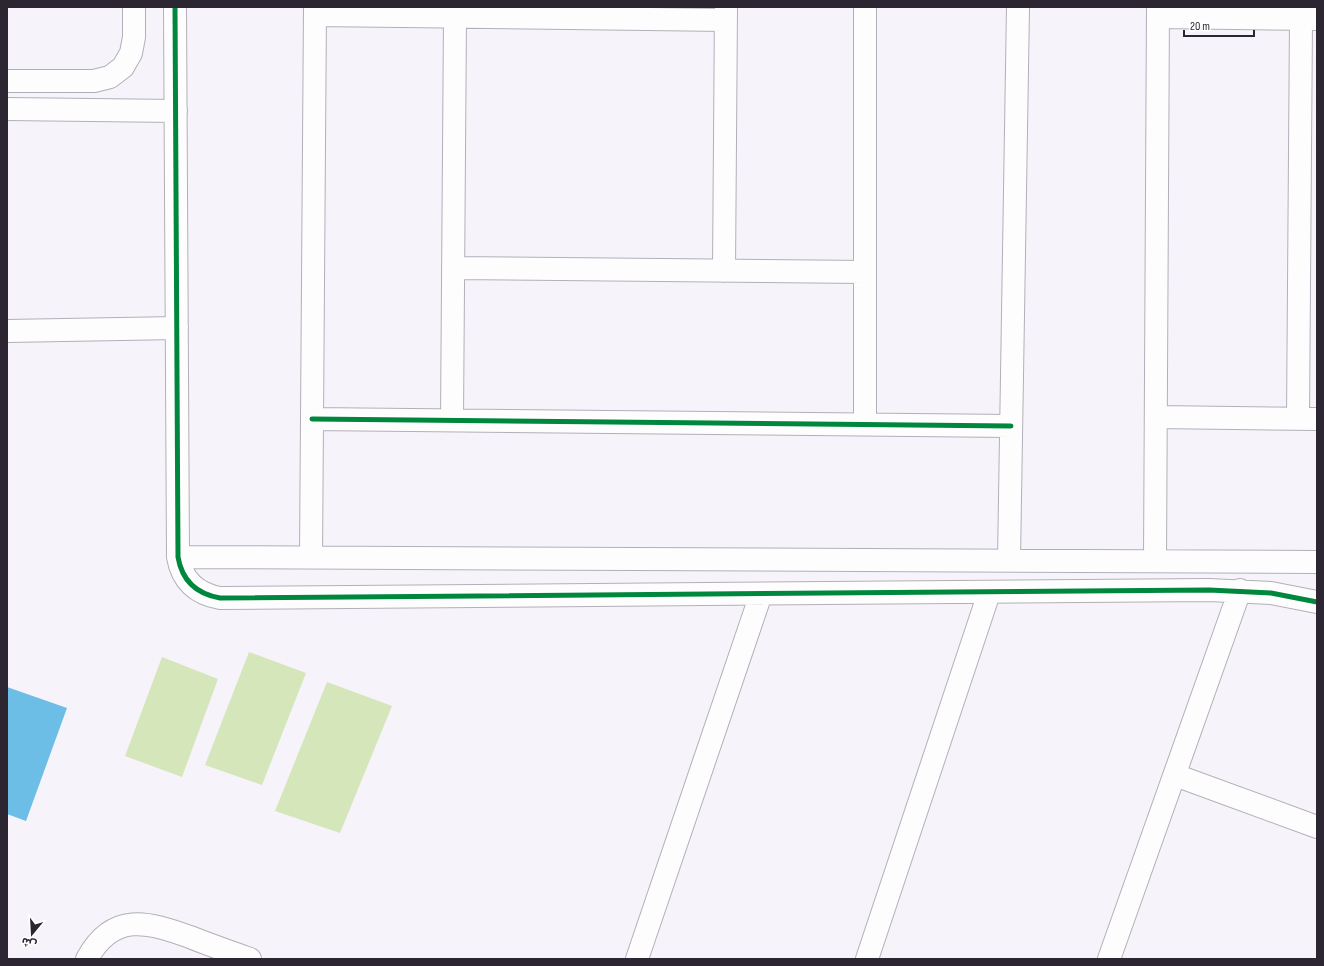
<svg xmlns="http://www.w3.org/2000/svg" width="1324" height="966" font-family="'Sofia Sans Condensed','Noto Sans Arabic',sans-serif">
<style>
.green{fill:#d4e6ba}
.water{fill:#6dbee6}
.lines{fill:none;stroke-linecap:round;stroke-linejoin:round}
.minor-casing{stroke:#b3afb8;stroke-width:24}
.minor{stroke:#fefdfe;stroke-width:22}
.cycleway-casing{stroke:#fff;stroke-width:8}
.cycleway{stroke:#00873e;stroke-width:5}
</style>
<rect width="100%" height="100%" fill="#f6f3fa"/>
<path class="green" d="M249 652 306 673 262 785 205 765Z
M162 657 218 679 182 777 125 756Z
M327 682 392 706 340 833 275 811Z"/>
<path class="water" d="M7 687 67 708 26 821 7 814Z"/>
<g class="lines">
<g class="minor-casing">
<path id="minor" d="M175 7 178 557C182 581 197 594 220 598L1209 590 1271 593 1317 602
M865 7V424
M315 15 726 20
M1159 17 1317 19
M7 81H94L110 77 123 67 131 53 134 37V7
M7 109 176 111
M453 268 865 272
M724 271 726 7
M7 331 177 328
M1156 417 1317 419
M312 419 1011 426
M1298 419 1301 19
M452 420 455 17
M178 557 1317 562
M311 557 315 7
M1009 560 1018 7
M1155 561 1158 7
M1175 775 1317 827
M87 959C113 911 148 922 190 937 210 945 230 952 250 959
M637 959 761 594
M867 959 989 593
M1109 959 1240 590"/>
</g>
<use href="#minor" class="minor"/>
<g class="cycleway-casing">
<path id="cycleway" d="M175 7 178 557C182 581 197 594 220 598L1209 590 1271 593 1317 602
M312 419 1011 426"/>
</g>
<use href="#cycleway" class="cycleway"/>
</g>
<rect width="1324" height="966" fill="none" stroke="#2c2633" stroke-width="16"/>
<g transform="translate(32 934) rotate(198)" stroke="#ffffff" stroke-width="3" paint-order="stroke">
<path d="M0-3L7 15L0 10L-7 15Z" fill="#2c2633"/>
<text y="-6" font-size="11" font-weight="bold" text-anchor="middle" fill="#2c2633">ش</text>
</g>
<path d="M1184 30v6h70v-6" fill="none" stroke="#2c2633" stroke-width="2"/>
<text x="1190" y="30" font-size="12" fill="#2c2633" stroke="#ffffff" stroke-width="3" paint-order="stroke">20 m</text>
</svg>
